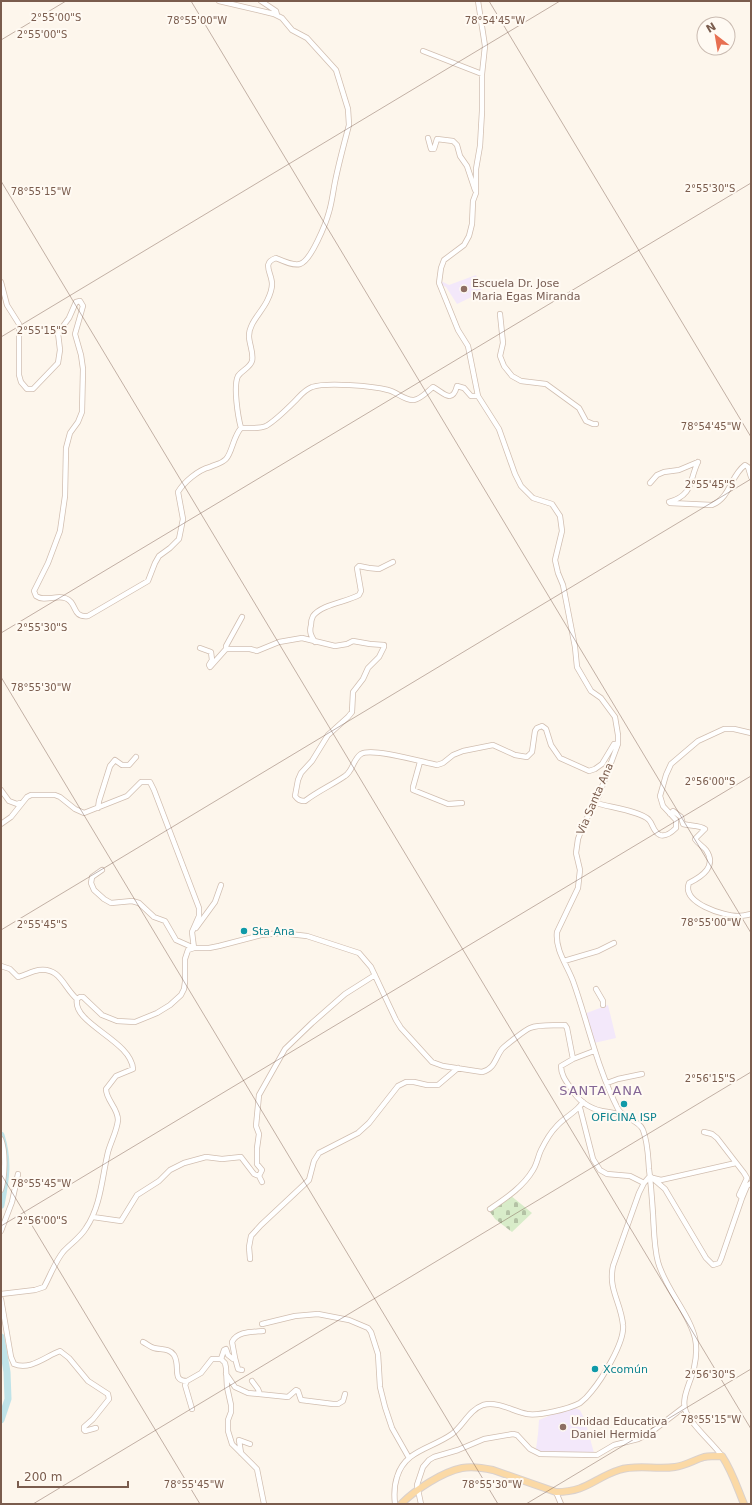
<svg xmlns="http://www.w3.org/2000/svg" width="752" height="1505" font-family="'DejaVu Sans',sans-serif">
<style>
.education{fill:#f3e8fa}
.cemetery{fill:url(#cemetery-stones)}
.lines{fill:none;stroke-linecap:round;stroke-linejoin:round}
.river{stroke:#bfe3e8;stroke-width:7}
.minor-casing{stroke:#d1beb0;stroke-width:6}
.major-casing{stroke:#dad1cd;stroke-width:8}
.minor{stroke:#fff;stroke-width:4.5}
.major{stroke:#fbd9a5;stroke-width:6}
.ticks{fill:none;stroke:#7a5c4d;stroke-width:1;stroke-opacity:0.45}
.education-dot{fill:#8d6e63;stroke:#fffaf3;stroke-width:1.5}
.culture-dot{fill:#0f9aa8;stroke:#fffaf3;stroke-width:1.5}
.labels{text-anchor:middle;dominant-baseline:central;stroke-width:4;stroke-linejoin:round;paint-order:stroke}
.education-label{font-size:11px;fill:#785e54;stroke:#fffaf3;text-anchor:start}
.street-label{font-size:11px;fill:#7a5c4d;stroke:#fffaf3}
.culture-label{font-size:11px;fill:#0d838f;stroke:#fffaf3;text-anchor:start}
.quarter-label{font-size:13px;letter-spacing:1px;fill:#846695;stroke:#fffaf3}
.ticks-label{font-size:10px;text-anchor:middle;fill:#7a5c4d;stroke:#fffaf3;stroke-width:4;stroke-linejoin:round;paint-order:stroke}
</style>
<defs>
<pattern id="cemetery-stones" width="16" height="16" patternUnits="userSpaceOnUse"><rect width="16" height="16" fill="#d8ecc9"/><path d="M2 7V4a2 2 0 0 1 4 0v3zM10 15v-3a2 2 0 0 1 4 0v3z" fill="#b4c2a5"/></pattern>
</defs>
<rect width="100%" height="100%" fill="#fdf6ec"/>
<path class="education" d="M476 275 482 292 457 304 446 287 441 285V281L449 285Z
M608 1005 616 1038 594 1043 584 1014Z
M575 1408 580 1410 585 1420 594 1453 539 1452 536 1449 538 1434 539 1420 556 1413 557 1414 563 1411Z"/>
<path class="cemetery" d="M510 1195 532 1213 512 1232 495 1219 490 1212Z"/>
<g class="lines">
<path class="river" d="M1 1135C9 1160 6 1180 1 1205
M1 1337 7 1372 8 1399 1 1420"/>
<g class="minor-casing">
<path id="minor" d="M219 1 274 14 282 18 292 30 307 38 336 70 348 109 349 125C344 144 339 162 335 182 333 192 332 202 329 212 326 223 311 261 300 264 293 266 283 261 276 258 261 263 272 273 272 284 272 290 270 295 267 301 261 313 249 323 249 336 249 344 254 353 252 361 250 368 242 370 238 376 233 386 238 417 241 428
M261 1 276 11 277 15
M478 1 485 46 482 74V111L480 146 476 169V193L473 201 472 224 469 236 464 245 444 260 441 268 439 283 458 330 468 346 478 396 499 429 515 474 521 486 533 498 552 504 560 516 562 531 555 560 558 573 563 585 575 647 577 667 591 691 601 698 615 717 618 735V744L596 803 584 823 578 839 576 853 580 870 578 888 557 932C555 950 567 965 573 981 588 1023 597 1068 618 1109 624 1119 639 1120 643 1130 648 1143 648 1156 649 1169 651 1184 652 1199 653 1214 654 1230 654 1247 658 1262 665 1288 689 1313 695 1338 697 1347 696 1359 694 1368 691 1382 680 1399 686 1412 693 1427 712 1442 722 1456
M423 51 482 74
M428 138 431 149H434L437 139 453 141 457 145 460 156 467 166 475 190
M1 282 7 305 19 324V375L21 382 27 389H33L58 363 60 350 58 333 69 318 76 302 80 301 83 306 75 334 81 355 83 369 82 412 78 422 70 433 66 448 65 496 60 531 48 563 34 591 36 596C44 602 56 595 65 598 78 602 71 618 88 616L148 581 155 563 159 556 170 548 179 539 183 519 178 492C184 482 198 470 210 467 216 464 221 464 226 459 232 453 233 437 241 428 249 428 259 429 266 426 273 422 288 408 294 402 300 396 304 390 312 387 327 382 373 386 388 390 397 392 405 401 414 400 421 399 428 391 433 387 443 392 452 405 457 386L464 388 471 396H478
M500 314 503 343 500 356 504 366 512 376 521 381 546 384 579 408 586 421 593 424H596
M698 462C689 480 694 495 669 502L670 503 712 505C731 497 730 476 745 465L748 467 751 477
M650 483 657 475 664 472 679 470 698 462
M242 617 226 646V649H250L257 651 279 642 302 638 335 646 347 644 353 641 370 644 384 645V647L379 657 368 668 363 679 353 692 352 712 348 717 328 735 312 761 301 773 298 780 295 796C298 800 300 801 305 801 318 791 332 785 345 776 353 771 353 759 361 754 372 747 422 762 437 765L443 763 453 755 463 751 493 745 515 755 527 757 532 752 535 731 537 728 542 726 546 729 551 745 560 758 589 771 595 769 602 764 614 744H618
M315 642C311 636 309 632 311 625 311 622 312 618 313 616 322 604 347 602 359 595L361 591 357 568 359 566 369 568 379 569 393 562
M200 648 211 652 212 660 209 665 210 667 226 649
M420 762 413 787V790L448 804 462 803
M1 790 9 801 17 804 20 803
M596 803C608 807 641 811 649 820 653 824 653 832 660 835 666 837 672 832 676 828V820L663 806 660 796 666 775 671 764 698 741 724 729H734L751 733
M98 808 99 801 110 766 115 760 122 765H129L136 757
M670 814 673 811 681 817 683 824C690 826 700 825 705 829L695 839C698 844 703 846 706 850 717 866 703 876 689 883 681 903 724 916 738 916 742 916 747 915 751 914
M1 824 11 817 27 797 31 795H55L60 797 75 809 84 813 127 796 141 782H150L154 790 199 908V916L192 932 194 948
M102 870 92 877 91 883 94 890 104 899 111 903 132 901 139 903 154 917 165 921 176 940 194 948
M196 928 215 902 221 885
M564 961 598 951 614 943
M1 966 10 969 18 977C26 975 32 971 39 970 60 967 64 988 77 999
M596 989 603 1001V1005
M573 1059 594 1051
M607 1083 618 1079 642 1074
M580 1108 593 1159 600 1170 607 1174 630 1176 644 1183
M704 1132 712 1134 717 1138 744 1173 747 1178 739 1195 742 1198
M1 1139C6 1152 5 1176 1 1190
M259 1176 262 1170 257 1164V1148L259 1134 256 1126 259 1095 285 1049 312 1023 345 994 375 975
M650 1176 665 1189 706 1258 713 1265 719 1263 721 1259 742 1198 747 1186 751 1183
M653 1178 661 1180 736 1163
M490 1209C506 1198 523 1187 533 1170 537 1164 538 1156 541 1150 545 1142 550 1133 556 1127 564 1117 576 1113 583 1102
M93 1217 121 1221 137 1195 159 1181 170 1170 184 1163 206 1157 222 1159 241 1157 254 1174 259 1176 262 1182
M1 1231 12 1202 18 1174
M250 1259 249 1247 251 1236 261 1225 309 1180 314 1161 319 1153 358 1133 369 1123 398 1086 406 1082H414L427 1085H438L458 1068
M1 1294 35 1290 44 1287C50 1276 55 1262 63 1252 70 1244 80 1238 86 1228 101 1206 102 1177 108 1152 111 1141 117 1131 118 1120 118 1108 106 1100 106 1089L116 1076 133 1069C131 1040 72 1024 77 999L80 997H83L102 1015 117 1021 135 1022 157 1013 170 1005 181 995 184 989 185 982V959L188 950 194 948H209L219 946 261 935 280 933 307 936 359 953 371 967 396 1020 401 1028 432 1062 443 1066 482 1072C495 1069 495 1058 502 1049 506 1045 525 1030 530 1028 540 1024 554 1026 565 1025L567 1028 573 1059 561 1066C561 1074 565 1080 570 1087 577 1099 587 1108 602 1111 609 1112 617 1113 623 1116
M1 1299 11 1357 14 1364C30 1371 46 1356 60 1351L69 1358 88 1381 108 1394 109 1399 93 1419 84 1427V1430L85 1431 96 1428
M262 1324 295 1316 318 1314 349 1320 368 1328 371 1332 378 1354 380 1387 385 1407 392 1428 409 1458
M143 1342C147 1344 150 1347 154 1348 161 1350 169 1348 174 1355 181 1367 171 1381 187 1381
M235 1358 238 1369 242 1370
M221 1359 224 1350 226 1349 228 1355 233 1359 235 1358 232 1342C237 1331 253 1332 263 1331
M226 1374 235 1387 248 1393 288 1397 296 1390 298 1391 301 1400 333 1404H338L343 1401 345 1394
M252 1381 258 1389 260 1394
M192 1409 185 1385 187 1381 201 1373 212 1359H221L225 1363 226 1368 227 1387 231 1405V1412L228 1420V1431L232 1444 257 1469 264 1504
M241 1453 239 1440 250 1444
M556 1492 561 1504
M395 1504C394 1495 394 1486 397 1477 405 1450 431 1449 452 1434 463 1426 469 1410 483 1405 498 1401 512 1411 527 1414 539 1416 569 1409 580 1403 584 1400 588 1396 591 1392 602 1379 625 1342 623 1325 621 1302 608 1290 613 1266L639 1193 644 1183 650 1176
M421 1504 417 1485 423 1467 429 1460 434 1457 458 1450 484 1439 513 1434 517 1435 530 1449 540 1454 597 1455 614 1445 638 1439 650 1433 684 1407"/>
</g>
<g class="major-casing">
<path id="major" d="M401 1504C415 1490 442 1472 462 1468 472 1466 484 1468 493 1470L556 1492C587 1492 594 1478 619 1470 637 1464 656 1470 675 1467 685 1466 694 1460 704 1457 710 1456 716 1456 722 1456 732 1471 737 1487 744 1504"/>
</g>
<use href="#minor" class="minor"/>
<use href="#major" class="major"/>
</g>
<path class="ticks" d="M191 1 751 933M489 1 751 437M1 40 66 1M1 181 751 1429M1 337 560 1M1 633 751 183M1 677 498 1504M1 930 751 479M1 1174 200 1504M1 1226 751 776M33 1504 751 1072M526 1504 751 1369"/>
<g class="education-dot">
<circle cx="464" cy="289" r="4"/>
<circle cx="563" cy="1427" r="4"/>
</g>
<g class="culture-dot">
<circle cx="244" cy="931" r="4"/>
<circle cx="624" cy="1104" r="4"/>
<circle cx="595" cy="1369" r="4"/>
</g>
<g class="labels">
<g class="education-label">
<text x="472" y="283">Escuela Dr. Jose<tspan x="472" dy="13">Maria Egas Miranda</tspan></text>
<text x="571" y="1421">Unidad Educativa<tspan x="571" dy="13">Daniel Hermida</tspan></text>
</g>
<g class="street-label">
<text transform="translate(595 799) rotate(-67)">Via Santa Ana</text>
</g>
<g class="culture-label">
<text x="252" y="931">Sta Ana</text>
<text x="624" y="1117" text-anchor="middle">OFICINA ISP</text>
<text x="603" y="1369">Xcomún</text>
</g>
<g class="quarter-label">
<text x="601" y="1090">SANTA ANA</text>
</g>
</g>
<g class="ticks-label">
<text x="56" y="21">2°55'00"S</text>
<text x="197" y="24">78°55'00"W</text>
<text x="495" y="24">78°54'45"W</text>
<text x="42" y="38">2°55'00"S</text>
<text x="710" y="192">2°55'30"S</text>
<text x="41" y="195">78°55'15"W</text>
<text x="42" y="334">2°55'15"S</text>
<text x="711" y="430">78°54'45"W</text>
<text x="710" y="488">2°55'45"S</text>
<text x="42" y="631">2°55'30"S</text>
<text x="41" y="691">78°55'30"W</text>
<text x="710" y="785">2°56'00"S</text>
<text x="711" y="926">78°55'00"W</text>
<text x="42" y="928">2°55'45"S</text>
<text x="710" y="1082">2°56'15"S</text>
<text x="41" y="1187">78°55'45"W</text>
<text x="42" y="1224">2°56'00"S</text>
<text x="710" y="1378">2°56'30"S</text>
<text x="711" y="1423">78°55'15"W</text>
<text x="194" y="1488">78°55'45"W</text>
<text x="492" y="1488">78°55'30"W</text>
</g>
<rect width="752" height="1505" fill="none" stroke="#7a5c4d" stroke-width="4"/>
<g transform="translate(716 36) rotate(329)"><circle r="19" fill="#fffaf3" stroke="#cabbb1"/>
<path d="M0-3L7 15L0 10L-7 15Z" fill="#e76f51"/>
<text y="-6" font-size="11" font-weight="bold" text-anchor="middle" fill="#7a5c4d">N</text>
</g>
<path d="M18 1481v6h110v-6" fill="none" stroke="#7a5c4d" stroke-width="2"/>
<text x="24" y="1481" font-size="12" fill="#7a5c4d" stroke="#fffaf3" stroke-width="3" paint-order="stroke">200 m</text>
</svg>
